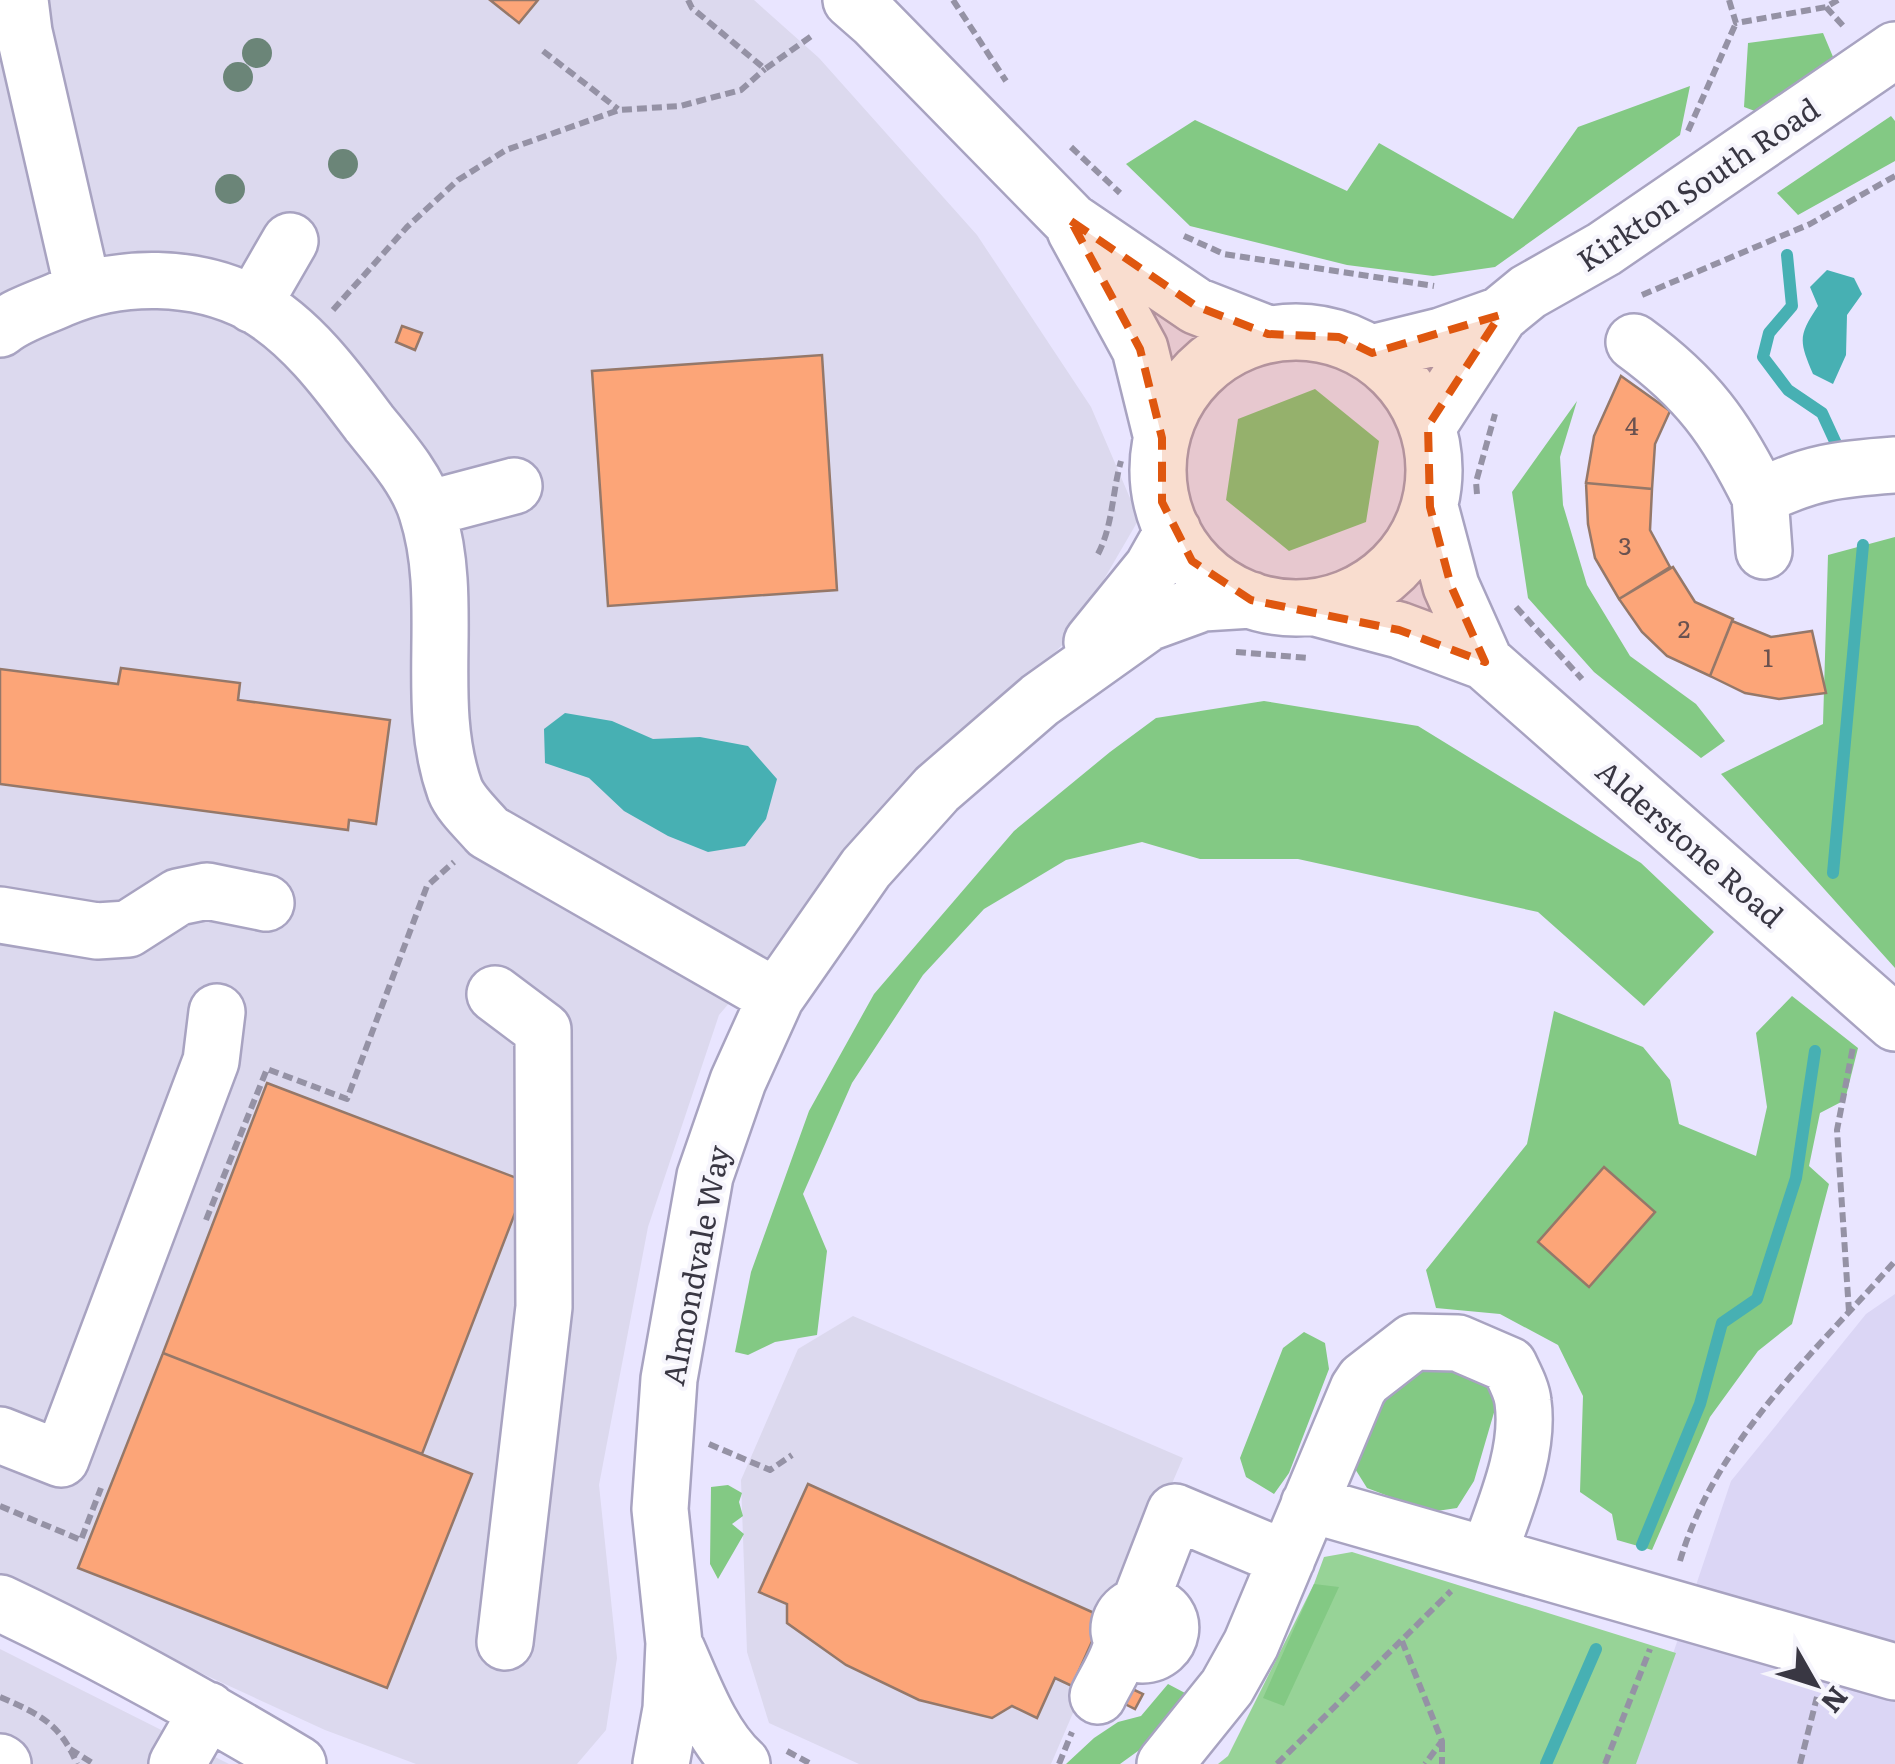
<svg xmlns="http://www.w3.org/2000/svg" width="1895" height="1764" font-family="Literata,serif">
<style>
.commercial{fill:#dcd9ee}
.built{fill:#dbd6f5}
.green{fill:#97d397}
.forest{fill:#83c984}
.water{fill:#47b0b3}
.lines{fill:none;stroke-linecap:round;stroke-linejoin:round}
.stream{stroke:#47b0b3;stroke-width:12}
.building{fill:#fca578;stroke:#957869;stroke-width:2.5}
.minor-casing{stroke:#a8a3c1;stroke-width:60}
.path{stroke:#9592a5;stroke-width:6;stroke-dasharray:10 5;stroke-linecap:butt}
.minor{stroke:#fff;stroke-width:55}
.tree{fill:#6b8578}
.marked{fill:#df570f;fill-opacity:0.2;stroke:#df570f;stroke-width:8;stroke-dasharray:20 12;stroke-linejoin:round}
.labels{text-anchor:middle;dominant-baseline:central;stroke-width:8;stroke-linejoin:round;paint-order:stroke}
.number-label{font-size:25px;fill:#6a5250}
.street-label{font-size:30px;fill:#393743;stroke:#f6f5fc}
</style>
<rect width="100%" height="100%" fill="#e9e5ff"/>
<path class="commercial" d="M0 0H754L819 58 977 235 1091 407 1139 519 1071 636 850 861 719 1015 648 1227 599 1485 617 1658 606 1730 577 1764H416L325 1730 0 1581Z
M853 1316 1183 1458 1051 1764H859L769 1723 747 1652 741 1480 798 1349Z
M0 1649 229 1764H0Z"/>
<path class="built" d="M1895 1294V1764H1636L1731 1481 1866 1314Z"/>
<path class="green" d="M1352 1552 1676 1653 1636 1764H1218L1228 1756 1314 1584 1324 1557Z"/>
<path class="forest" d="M1823 33 1836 64 1763 114 1744 107 1748 43Z
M1690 86 1680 135 1495 267 1433 276 1347 265 1190 226 1126 164 1195 120 1347 191 1379 143 1513 219 1578 127Z
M1891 116 1895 121V161L1798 215 1777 193Z
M1315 389 1379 441 1366 522 1289 551 1226 500 1238 419Z
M1577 401 1560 457 1563 505 1587 585 1630 656 1696 704 1725 741 1701 758 1594 672 1528 598 1512 492Z
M1895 537V968L1721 774 1823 724 1828 555Z
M1264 701 1418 726 1641 863 1714 932 1644 1006 1538 912 1298 859H1200L1142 842 1066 860 984 909 923 975 852 1083 803 1194 827 1251 817 1335 775 1342 748 1355 735 1352 751 1272 809 1111 874 994 1014 831 1110 752 1156 718Z
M1792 996 1858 1048 1845 1100 1820 1113 1809 1166 1829 1184 1792 1324 1758 1351 1710 1417 1652 1550 1617 1540 1612 1514 1580 1492 1583 1396 1558 1345 1500 1314 1436 1308 1426 1270 1527 1144 1554 1011 1643 1047 1670 1080 1679 1124 1756 1156 1767 1107 1756 1033Z
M1304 1332 1325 1343 1329 1369 1289 1473 1274 1494 1246 1477 1240 1458 1283 1348Z
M1427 1356 1500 1392 1474 1481 1457 1508 1430 1512 1367 1488 1352 1464 1384 1381Z
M728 1485 742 1493 739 1502 743 1516 732 1524 744 1534 718 1579 710 1564 711 1487Z
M1314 1584 1339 1587 1284 1706 1263 1698Z
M1168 1684 1185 1693 1174 1725 1120 1764H1066L1094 1738 1118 1722 1141 1716Z"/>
<path class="water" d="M1827 270 1854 278 1862 294 1847 315 1846 355 1833 384 1813 374C1799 341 1798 336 1818 306L1810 287Z
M565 713 612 721 653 739 700 737 748 746 777 779 766 819 745 846 708 852 668 836 624 811 589 778 545 763 544 729Z"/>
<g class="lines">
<path class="stream" d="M1787 255 1792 306 1769 333 1763 357 1788 390 1822 413 1839 450
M1833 873 1863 545
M1642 1545 1700 1404 1722 1323 1757 1299 1796 1178 1815 1051
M1546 1764 1596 1649"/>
</g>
<path class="building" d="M490 0H538L519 23Z
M402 326 422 333 415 350 396 342Z
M822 355 837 590 608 606 592 371Z
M1621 376 1670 411 1655 444 1652 489 1586 483 1594 436Z
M1586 483 1652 489 1650 530 1670 567 1619 599 1595 558 1588 524Z
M1673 567 1695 602 1733 619 1710 676 1667 656 1642 632 1619 599Z
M1732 621 1771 637 1812 631 1826 693 1779 699 1745 693 1710 676Z
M121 668 240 683 238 700 390 720 376 824 349 820 348 830 0 784V669L118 684Z
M267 1083 527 1182 422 1454 163 1353Z
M1604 1167 1655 1212 1589 1287 1538 1242Z
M163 1353 472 1474 387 1688 78 1568Z
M808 1484 1103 1617 1072 1686 1055 1678 1037 1718 1012 1706 992 1718 919 1700 846 1665 787 1623V1604L759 1592Z
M1128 1687 1143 1694 1135 1709 1121 1702Z"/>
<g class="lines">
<g class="minor-casing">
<path id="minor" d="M20 0 24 32 83 289
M851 0 875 21 1071 221 1196 306 1268 334
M1075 230 1140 349 1162 438
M253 305 290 241
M0 329C17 315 41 308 61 299 120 273 196 274 253 304 301 331 337 380 369 423 390 449 417 479 427 512 456 602 423 701 455 790 461 805 478 820 488 832L776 997
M1158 470a138 138 0 1 1 276 0a138 138 0 1 1-276 0Z
M1634 342C1697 388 1726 428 1760 497 1810 472 1839 469 1895 465
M1372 353 1441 336 1500 315
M1428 426 1500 315 1528 292 1604 249 1895 50
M1760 497 1764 551
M1430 507 1451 586 1485 662
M427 509 514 486
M1312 607 1399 630 1485 662 1895 1023
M1092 642 1152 568 1173 531
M0 915 97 931 128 929 178 897 207 891 266 903
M495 994 543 1030 544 1307 505 1642
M0 1435 61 1459 211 1061 217 1012
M1309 1504 1895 1672
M0 1603C102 1651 201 1706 298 1764
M1139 1605 1175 1512 1287 1559
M677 1650C694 1688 711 1736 742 1764
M1098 1696C1105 1681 1118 1662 1121 1646 1123 1639 1120 1639 1119 1631 1118 1614 1134 1602 1150 1605 1182 1611 1175 1654 1142 1655L1123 1643
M0 1762 3 1764
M177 1764 208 1710
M661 1764 671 1709 674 1643 660 1509 669 1379 705 1176 738 1081 776 997 866 868 937 789 1040 700 1148 623 1203 603 1251 600
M1165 1764 1227 1687 1251 1644 1358 1389 1364 1380 1413 1342 1458 1343 1509 1365C1514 1376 1522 1390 1523 1402 1530 1452 1504 1509 1488 1555"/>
</g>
<path class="path" d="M688 0 692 8 765 69 813 35
M953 0 1006 81
M1729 0 1736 23 1826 7 1838 0
M1826 7 1845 28
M543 51 618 109
M1688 131 1736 23
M1071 147 1120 193
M1184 236 1224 254 1434 286
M1642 295 1810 224 1895 176
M333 310 407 227 458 180 506 150 619 110 680 106 741 90 765 69
M1477 494 1476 482 1495 414
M1098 554C1113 525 1112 493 1121 461
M1516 607 1582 679
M1236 652 1308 658
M206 1220 267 1069 347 1099 427 886 454 862
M1849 1312 1837 1130 1853 1047
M709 1444 770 1470 792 1455
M0 1506 81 1540 101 1488
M1680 1561C1716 1439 1815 1353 1895 1261
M1402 1641 1442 1741 1425 1764
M0 1697C39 1714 60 1723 77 1764
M1442 1742V1764
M70 1749 94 1764
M787 1751 811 1764
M1059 1764 1072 1732
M1277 1764 1451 1591
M1605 1764 1650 1649
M1800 1764 1817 1697"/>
<use href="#minor" class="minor"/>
</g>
<g class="tree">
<circle cx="257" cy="53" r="15"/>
<circle cx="238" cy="77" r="15"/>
<circle cx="343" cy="164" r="15"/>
<circle cx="230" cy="189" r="15"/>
</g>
<path class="marked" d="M1071 221 1196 306 1268 334 1339 337 1372 353 1500 315 1428 426 1430 507 1451 586 1485 662 1399 630 1251 600 1192 561 1162 502V438L1140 349Z"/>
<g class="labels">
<g class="number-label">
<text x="1632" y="424">4</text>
<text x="1625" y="544">3</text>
<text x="1684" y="627">2</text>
<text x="1768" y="656">1</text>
</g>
<g class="street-label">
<text transform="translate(1697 183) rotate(-34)">Kirkton South Road</text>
<text transform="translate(1691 842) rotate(41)">Alderstone Road</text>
<text transform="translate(694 1265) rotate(-79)">Almondvale Way</text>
</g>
</g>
<g transform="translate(1815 1684) rotate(129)" stroke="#f6f5fc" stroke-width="8" paint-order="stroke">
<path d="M0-8L18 38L0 25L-18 38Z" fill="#393743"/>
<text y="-15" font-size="28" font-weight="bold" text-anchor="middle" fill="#393743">N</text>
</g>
</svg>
